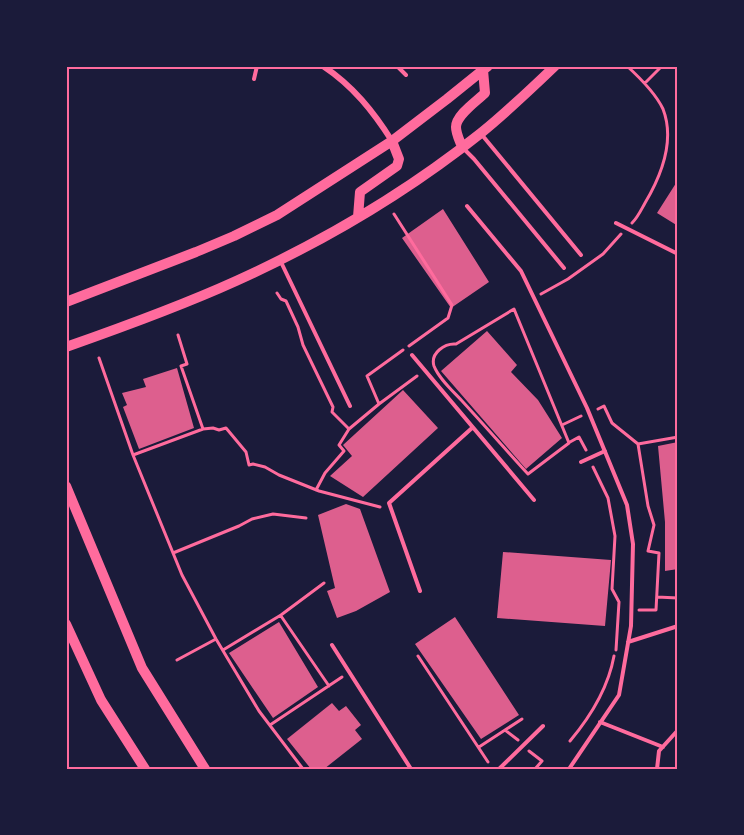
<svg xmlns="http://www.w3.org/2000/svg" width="744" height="835" font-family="Figtree,sans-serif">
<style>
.building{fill:#dd5f8e}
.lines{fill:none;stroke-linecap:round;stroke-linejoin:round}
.path{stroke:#ff6b9d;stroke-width:3}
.service{stroke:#ff6b9d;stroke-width:4}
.minor{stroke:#ff6b9d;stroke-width:6}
.secondary{stroke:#ff6b9d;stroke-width:10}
.neatline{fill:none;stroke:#ff6b9d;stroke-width:2}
</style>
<rect width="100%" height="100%" fill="#1b1b3a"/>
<path class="building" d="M678 180V226L657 213Z
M443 209 489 282 451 308 402 238Z
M487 331 517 365 511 372 538 400 562 438 526 469 441 371Z
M177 368 194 428 139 449 123 407 127 405 122 393 146 387 143 379Z
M403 390 438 428 363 497 330 476 352 456 343 445Z
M678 442V569L665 571V522L658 446Z
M346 504 360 509 390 592 356 611 337 618 327 591 335 588 318 515Z
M503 552 611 560 605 626 497 618Z
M455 617 519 715 481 739 415 644Z
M279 622 318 687 273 718 229 653Z
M332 703 339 711 346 706 361 725 355 730 362 739 324 769H311L287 739Z"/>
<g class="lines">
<path class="path" d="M627 66C639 77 656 94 663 109 675 140 661 176 645 203 641 210 638 217 632 223
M645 83 662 66
M394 214 452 305 448 318 409 346
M277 293 281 299 286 301 298 327 303 345 333 407 332 412 349 429
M541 294 568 279 603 254 621 234
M514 309 569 443 528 474C506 450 485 426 463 402 453 391 439 379 434 366 430 353 445 343 456 344Z
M99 358 133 455 182 575 216 639 259 711 303 769
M379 404 367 376 403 350
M598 409 604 406 612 423 638 444 678 437
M562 425 581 416
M203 429 213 428 219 430 226 428 246 452 249 465 253 464 265 467 279 475 319 491 380 507
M570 442 579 437 586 450
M638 444 648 506 654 525 648 551 659 553 656 610H639
M133 455 203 429 181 366 187 364 178 335
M593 467 608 498 615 536 612 589 619 602 616 650
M316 490 325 473 344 451 339 445 349 429 379 404 417 376
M173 553 239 526 252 519 273 514 306 518
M657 597 678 598
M281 616 329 686
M223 650 281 615 324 583
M418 656 488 762
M177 660 216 639
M270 725 342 677
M505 730 518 740
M570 741C591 716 608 689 614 656
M479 747 522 719
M529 751 542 761 535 769
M678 769V767"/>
<path class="service" d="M397 66 406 75
M254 79 257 66
M482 135 581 255
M462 147 474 159 564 268
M467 206 521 271 587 408 627 505 633 544 631 626 619 695 569 769
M616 223 678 254
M280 260 350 406
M412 355 534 500
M581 462 605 451
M420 591 389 503 472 428
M628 642 678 626
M332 645 411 769
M600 722 663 747
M499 769 543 726
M657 769 659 751 678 730"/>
<path class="minor" d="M323 66C353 86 373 111 392 141"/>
<path class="secondary" d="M462 147C460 141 456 134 456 127 456 115 477 101 485 93L483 70
M358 217 360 192 397 166 399 159 392 141
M66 302 196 252 234 236 277 215 392 141 447 99 488 66
M66 347C123 327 181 306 236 281 322 242 407 192 481 133 507 112 531 89 555 66
M66 486 142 668 205 769
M66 624 101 700 145 769"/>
</g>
<rect width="744" height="835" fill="none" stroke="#1b1b3a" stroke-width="135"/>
<rect x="68" y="68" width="608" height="700" class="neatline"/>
</svg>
